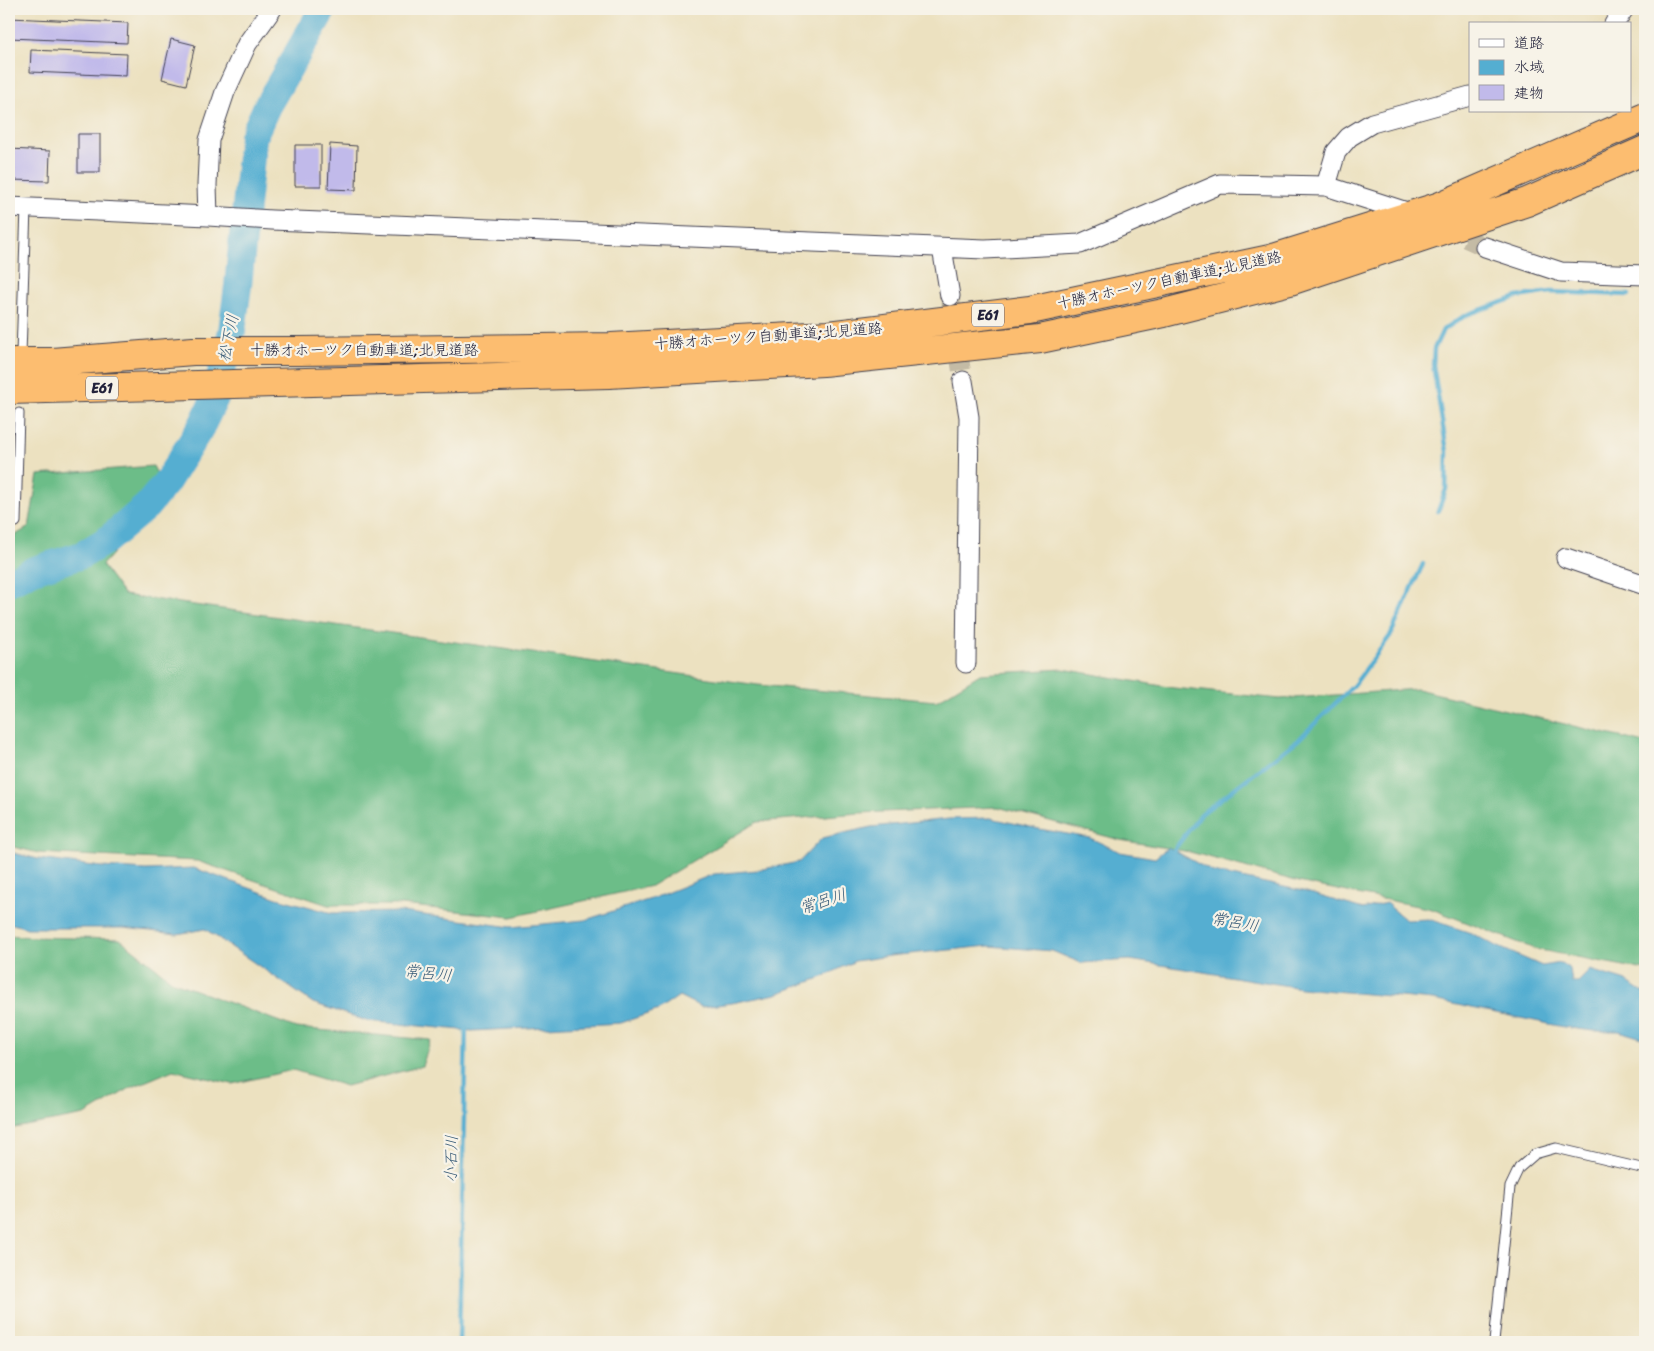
<svg xmlns="http://www.w3.org/2000/svg" width="1654" height="1351" font-family="Sriracha,'Klee One',sans-serif">
<style>
.forest{fill:#6cbd88;stroke:#477062}
.water{fill:#54aed1;stroke:#3b6886}
.lines{fill:none;stroke-linecap:round;stroke-linejoin:round}
.stream{stroke:#54aed1;stroke-width:4.5}
.river{stroke:#54aed1;stroke-width:28}
.building{fill:#c1baea}
.street-tunnel{stroke:#c4bba5;stroke-width:19;stroke-dasharray:19 9;stroke-linecap:butt}
.lane-casing{stroke:#403f4f;stroke-width:11}
.street-casing{stroke:#403f4f;stroke-width:21}
.highway-casing{stroke:#403f4f;stroke-width:30}
.lane{stroke:#fff;stroke-width:9}
.street{stroke:#fff;stroke-width:19}
.highway{stroke:#fcbd6f;stroke-width:28}
.labels{text-anchor:middle;dominant-baseline:central;stroke-width:4.5;stroke-linejoin:round;paint-order:stroke}
.shield{fill:#f7f3e8;stroke:#62616f;stroke-width:1}
.shield-label{font-size:14px;font-weight:bold;fill:#22223b}
.street-label{font-size:15px;fill:#22223b;stroke:#f7f3e8}
.water-label{font-size:16px;font-style:italic;fill:#365a77;stroke:#f7f3e8}
</style>
<rect width="100%" height="100%" fill="#f7f3e8"/>
<filter id="ink" filterUnits="userSpaceOnUse"><feTurbulence type="fractalNoise" baseFrequency=".02" numOctaves="2"/><feDisplacementMap in="SourceGraphic" scale="10" xChannelSelector="R" yChannelSelector="G"/><feConvolveMatrix kernelMatrix="1 2 1 2 8 2 1 2 1" color-interpolation-filters="sRGB"/></filter>
<filter id="wash" filterUnits="userSpaceOnUse"><feTurbulence type="fractalNoise" baseFrequency=".0096" numOctaves="4" result="noise"/><feDisplacementMap in="SourceGraphic" scale="20" xChannelSelector="R" yChannelSelector="G"/><feGaussianBlur stdDeviation="1.12" result="paint"/><feColorMatrix in="noise" values="0 0 0 0 0 0 0 0 0 0 0 0 0 0 0 0 0 1.4 0 .05"/><feComposite in="paint" operator="in"/></filter>
<g filter="url(#wash)">
<rect width="100%" height="100%" fill="#ece1c0"/>
<path class="forest" d="M153 466 167 493 102 565 124 595 758 685 936 701 980 674 1063 669 1174 688 1280 699 1417 689 1645 743V970L1535 949 1432 909 1303 883 1190 852 1120 840 998 807 859 813 757 822 651 886 511 917 402 905H328L197 861 39 853 9 846V539L29 527 38 475Z
M9 935 31 937 120 939 174 982 296 1028 431 1040 422 1066 346 1086 293 1070 232 1084 173 1070 130 1088 85 1115 9 1129Z"/>
<path class="water" d="M991 818 1039 829 1090 838 1120 852 1155 858 1168 847 1213 872 1303 891 1363 909 1386 903 1406 920 1429 919 1471 933 1494 945 1542 966 1561 963 1570 969 1572 982H1578L1590 970 1626 981 1645 993V1039L1619 1031H1593L1564 1027 1433 1000 1301 988 1130 960 1081 963 1052 951 989 946 889 956 855 961 823 977 776 994 732 1003 701 1007 679 996 659 1010 621 1023 472 1031 367 1021 313 1003 205 929 177 934 123 928H27L9 923V852L38 859 102 867 146 870 194 868 277 898 332 913 402 912 511 927 585 920 651 899 714 874 758 870 799 862 822 838 871 827 949 819Z"/>
<g class="lines">
<path class="stream" d="M1438 511 1446 489 1447 452 1433 365 1434 349 1443 330 1466 315 1517 297 1551 292 1629 295
M1170 855 1201 814 1298 740 1354 685 1390 636 1423 564
M459 1342 466 1026"/>
<path class="river" d="M9 582 34 570 82 555 107 540 126 524 147 506 166 483 201 427 215 398 232 331 238 286 253 137 267 106 323 9"/>
</g>
<g id="blocks">
<path class="building" d="M9 18 128 23 127 43 9 38Z
M171 39 195 45 186 85 162 79Z
M31 50 127 54 126 76 30 72Z
M78 134H100V172H78Z
M330 144 357 146 356 190 328 189Z
M295 145H321V186H295Z
M9 149 50 151 49 181 9 180Z"/>
</g>
</g>
<g filter="url(#ink)">
<use href="#blocks" fill-opacity="0" stroke="#403f4f" stroke-width="1"/>
<g class="lines">
<path class="street-tunnel" d="M1440 227 1485 247
M950 296 963 381"/>
<g class="lane-casing">
<path id="lane" d="M21 354 26 208
M16 522 19 413
M1494 1342 1510 1187 1519 1168 1535 1154 1556 1148 1645 1169"/>
</g>
<g class="street-casing">
<path id="street" d="M1614 24 1624 9
M1326 186 1336 152 1349 137 1372 123 1470 96
M9 207 208 216 272 220 985 249 1080 244 1220 184 1326 186 1407 212
M208 216 207 185 209 140 225 92 247 44 272 9
M1485 247 1561 272 1645 275
M942 248 950 296
M963 381 969 417 966 663
M1566 558 1645 585"/>
</g>
<g class="highway-casing">
<path id="highway" d="M9 362H52L193 351H300L611 347 828 335 1030 310 1270 259 1440 206 1645 117
M9 390 609 374 823 362 1040 339 1164 313 1290 281 1527 202 1645 150"/>
</g>
<use href="#lane" class="lane"/>
<use href="#street" class="street"/>
<use href="#highway" class="highway"/>
</g>
</g>
<g class="labels">
<g class="shield">
<rect x="972" y="303.5" width="32" height="23" rx="4"/>
<rect x="86" y="376.5" width="32" height="23" rx="4"/>
</g>
<g class="shield-label">
<text x="988" y="315">E61</text>
<text x="102" y="388">E61</text>
</g>
<g class="street-label">
<text transform="translate(1169 280) rotate(-12)">十勝オホーツク自動車道;北見道路</text>
<text transform="translate(768 336) rotate(-4)">十勝オホーツク自動車道;北見道路</text>
<text x="364" y="350">十勝オホーツク自動車道;北見道路</text>
</g>
<g class="water-label">
<text transform="translate(228 338) rotate(-78)">松下川</text>
<text transform="translate(823 901) rotate(-18)">常呂川</text>
<text transform="translate(1235 922) rotate(10)">常呂川</text>
<text transform="translate(428 973) rotate(6)">常呂川</text>
<text transform="translate(451 1159) rotate(-89)">小石川</text>
</g>
</g>
<rect width="1654" height="1351" fill="none" stroke="#f7f3e8" stroke-width="30"/>
<rect x="1469" y="22" width="162" height="90" fill="#f7f3e8" stroke="#a29fa3"/>
<rect x="1479" y="39" width="25" height="8" fill="#ffffff" stroke="#a29fa3"/>
<text x="1514" y="48" font-size="15" fill="#22223b">道路</text>
<rect x="1479" y="60" width="25" height="15" fill="#54aed1" stroke="#a29fa3"/>
<text x="1514" y="72" font-size="15" fill="#22223b">水域</text>
<rect x="1479" y="85" width="25" height="15" fill="#c1baea" stroke="#a29fa3"/>
<text x="1514" y="98" font-size="15" fill="#22223b">建物</text>
</svg>
